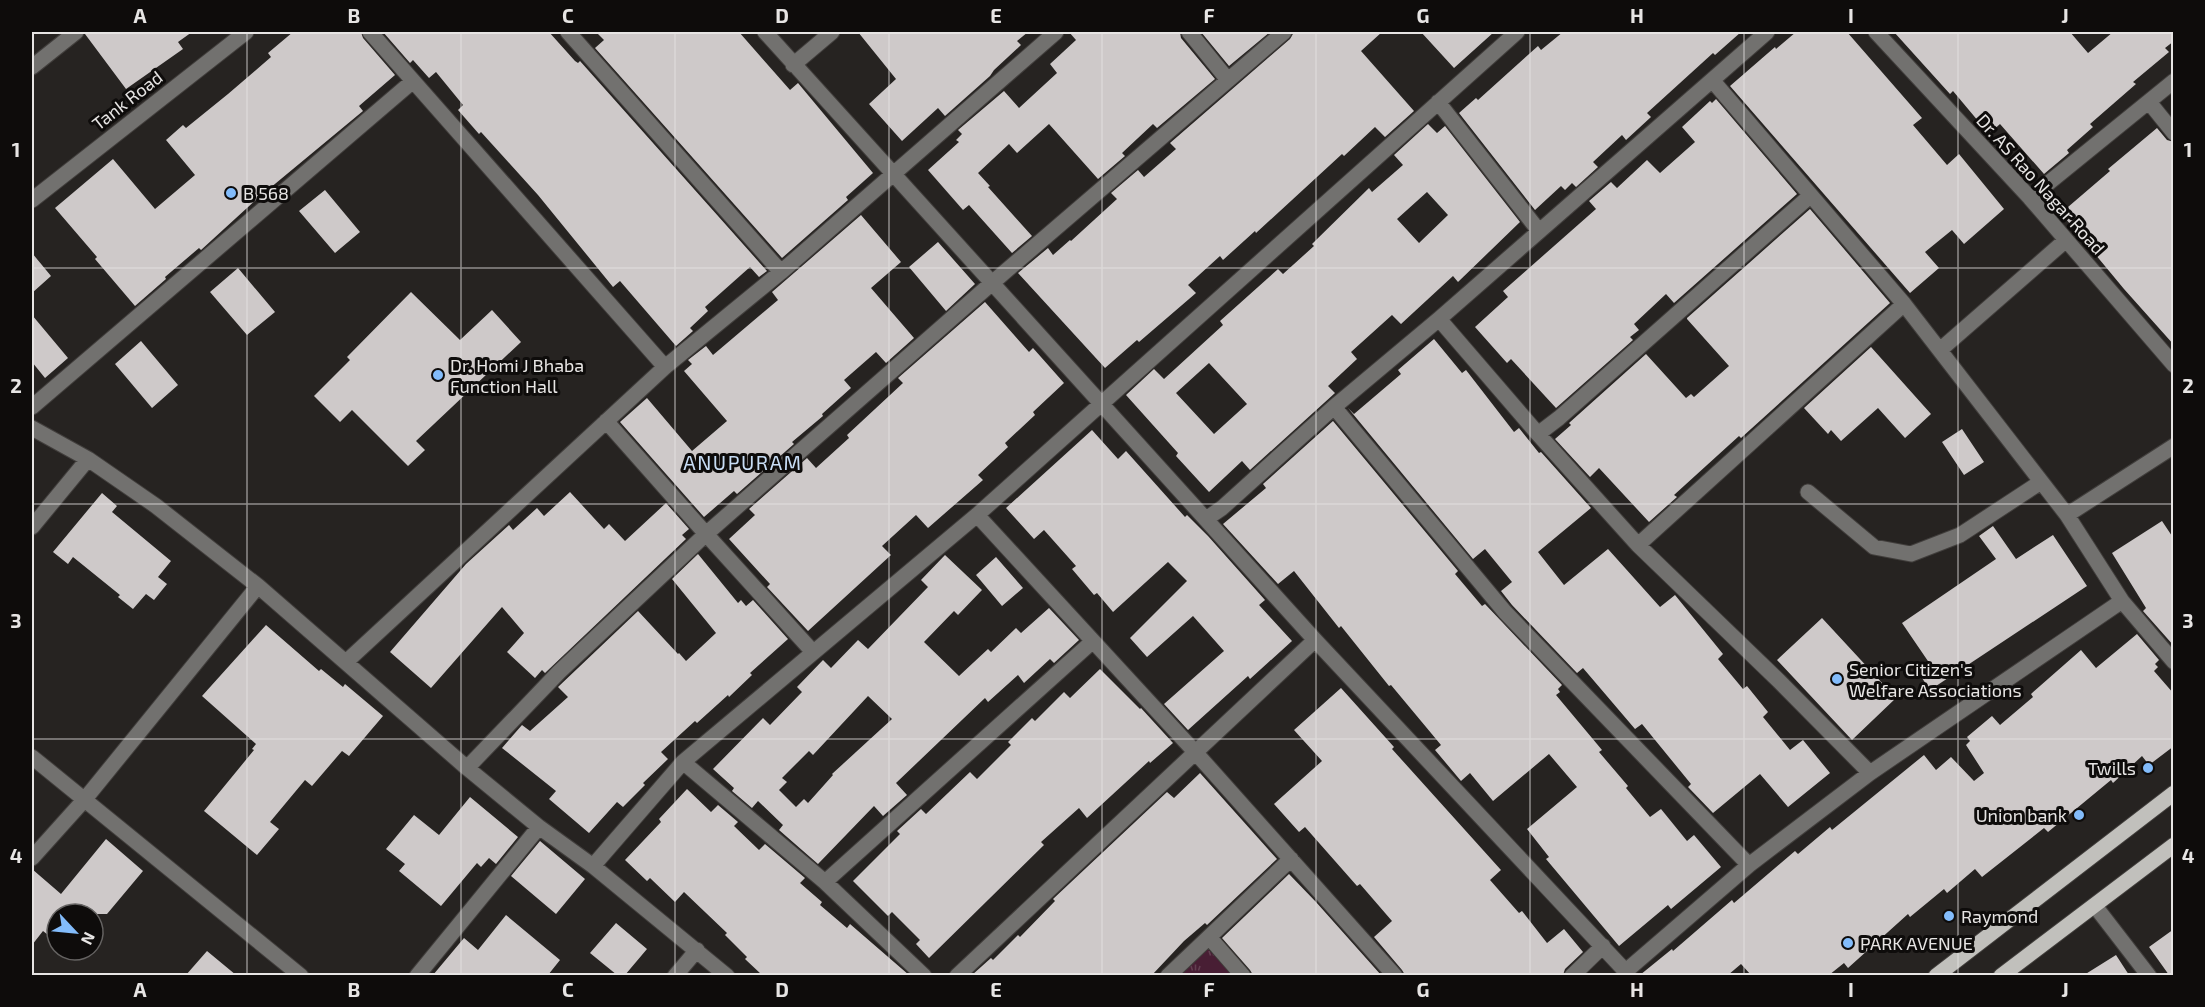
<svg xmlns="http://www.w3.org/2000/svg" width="2205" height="1007" font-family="'Exo 2',sans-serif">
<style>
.park{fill:url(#park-tufts)}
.building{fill:#cec9c9;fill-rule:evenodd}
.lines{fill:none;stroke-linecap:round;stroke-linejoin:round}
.minor-casing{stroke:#413e3c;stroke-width:17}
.major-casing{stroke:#413e3c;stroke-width:17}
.minor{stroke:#72716f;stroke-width:15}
.major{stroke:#c1c0bc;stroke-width:15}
.grid{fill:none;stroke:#e7e5e4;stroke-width:1.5;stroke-opacity:0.55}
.poi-dot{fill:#83bcfb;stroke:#0e0c0b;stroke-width:2}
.labels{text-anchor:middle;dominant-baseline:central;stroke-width:6;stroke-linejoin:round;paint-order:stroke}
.street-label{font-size:18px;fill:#e7e5e4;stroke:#0e0c0b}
.poi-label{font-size:18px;fill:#e7e5e4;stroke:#0e0c0b;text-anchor:start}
.neighbourhood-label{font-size:20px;letter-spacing:1.5px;fill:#c8ddf5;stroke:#0e0c0b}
.neatline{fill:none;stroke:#e7e5e4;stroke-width:2}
.grid-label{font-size:20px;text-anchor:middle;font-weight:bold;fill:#e7e5e4}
</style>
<defs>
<pattern id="park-tufts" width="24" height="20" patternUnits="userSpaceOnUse" patternTransform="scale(1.5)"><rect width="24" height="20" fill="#481e34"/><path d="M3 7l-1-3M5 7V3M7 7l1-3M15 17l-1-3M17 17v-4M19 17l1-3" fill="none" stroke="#623f51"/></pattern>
</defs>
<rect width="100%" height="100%" fill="#262321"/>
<path class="park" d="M1208 949 1232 975H1181Z"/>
<path class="building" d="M86 32H192L178 42 183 49 126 89 85 34Z
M293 32H361L363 38 395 75 359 106 363 111 258 198 201 250 199 248 165 277 166 279 135 306 95 259 97 257 55 208 113 159 155 209 195 175 166 140 183 125 186 128 228 94 271 57 268 53Z
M383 32H549L575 61 578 63 580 61 767 271 759 277 750 267 705 307 708 311 690 328 693 331 676 346 620 281 613 287 538 195 481 132 479 134 458 110 463 105 436 72 429 78 413 60 410 63Z
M596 32H739L790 90 798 83 873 173 846 197 848 200 782 258 595 48 604 40Z
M858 32H1028L1017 41 1021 45 994 70 990 76 945 116 938 108 902 141 869 104 896 79Z
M1069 32H1180L1181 38 1215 79 1157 128 1153 124 1122 153 1125 156 1098 179 1049 124 1017 153 1009 144 978 173 990 186 988 187 1032 236 1012 253 969 205 963 210 928 170 959 142 956 140 962 134 958 130 1004 91 1019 108 1057 73 1050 64 1076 40Z
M1201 32H1270L1229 66Z
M1294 32H1382L1361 51 1414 111 1385 137 1375 127 1344 156 1342 154 1256 233 1255 231 1223 260 1220 256 1188 285 1196 293 1139 342 1137 340 1105 368 1018 273 1048 248 1053 255 1070 240 1071 241 1117 199 1111 193 1138 170 1144 177 1176 149 1170 143 1290 39Z
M1421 32H1494L1454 68Z
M1563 32H1741L1715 55 1713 53 1647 113 1651 117 1626 140 1622 135 1593 162 1598 167 1576 187 1572 183 1565 190 1561 186 1535 210 1459 113 1476 98 1478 100 1538 46 1541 50Z
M1796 32H1847L1922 118 1913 125 1947 165 1959 154 2004 209 1964 244 1952 230 1925 252 1939 268 1910 293 1730 86 1775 47 1776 49Z
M1894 32H2070L2088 53 2113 32H2174V41L2165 48 2169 52 2133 82 2136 84 2090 124 2093 127 2067 150 2069 153 2044 174 2000 124 1989 134 1953 91 1950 94Z
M1716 99 1797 194 1674 303 1666 294 1634 324 1639 330 1630 337 1633 340 1556 408 1511 359 1507 363 1475 327 1508 297 1503 291 1596 209 1589 201 1611 182 1617 188 1647 160 1660 173 1695 142 1682 127 1710 101 1712 103Z
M1428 124 1437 133 1445 126 1520 222 1458 282 1453 276 1401 324 1392 315 1351 352 1357 359 1328 386 1335 393 1250 470 1242 461 1209 492 1176 456 1178 453 1126 395 1154 369 1164 379 1223 325 1220 321 1278 269 1283 274 1314 246 1312 244 1369 188 1372 192 1403 165 1394 155ZM1427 192 1448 215 1419 243 1397 219ZM1209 363 1247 404 1214 434 1176 393Z
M2157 128 2167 140 2174 142V345L2124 289 2061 213 2110 171 2108 169Z
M325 190 360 232 335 253 299 211Z
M1810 209 1890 303 1741 438 1739 436 1674 495 1677 497 1649 522 1599 468 1590 477 1555 439 1571 425 1569 423 1646 354 1686 398 1691 394 1694 397 1729 366 1687 319V318Z
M861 215 901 262 871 288 914 338 886 363 876 352 844 380 851 388 822 414 823 416 792 442 794 444 737 494 734 491 704 517 620 422 647 398 692 451 727 421 684 371 692 364 688 360 706 346 713 355 778 300 772 292Z
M938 242 975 284 946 311 909 267Z
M32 253 51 276 32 293Z
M238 268 275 312 247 335 210 292Z
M411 292 460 340 492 310 521 342 416 441 425 450 408 466 352 410 340 422 314 396 350 360 347 357Z
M985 302 1029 352 1033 348 1064 383 1033 412 1035 415 1005 443 1008 447 978 475 983 480 928 528 916 515 882 546 891 555 808 631 767 587 770 584 729 539 755 515 749 509 807 458 816 468 849 438 847 435 903 383 898 378Z
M32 315 68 358 45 378 32 362Z
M1434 339 1462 373 1466 370 1514 432 1519 428 1539 453 1541 452 1591 508 1538 552 1564 585 1608 549 1660 607 1675 595 1723 654 1718 659 1743 689 1747 686 1768 712 1763 717 1790 750 1803 740 1830 773 1788 807 1760 774 1713 813 1688 787 1691 784 1642 724 1635 729 1583 668 1577 673 1512 605 1501 591 1512 582 1485 549 1473 559 1348 408 1354 414 1401 374 1398 370Z
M141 341 178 385 152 408 115 364Z
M1871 347 1931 414 1905 438 1878 408 1841 441 1831 430 1828 434 1804 408Z
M1333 421 1458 571 1455 574 1482 606 1485 604 1562 685 1558 689 1560 692 1556 695 1602 750 1599 752 1628 786 1626 788 1650 817 1661 809 1687 841 1694 835 1721 867 1671 909 1668 905 1619 946 1546 859 1549 857 1527 829 1577 787 1549 754 1493 801 1470 773 1461 781 1435 750 1441 745 1391 685 1389 686 1341 626 1339 628 1294 571 1278 584 1223 524 1266 488 1263 484Z
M1962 429 1984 462 1964 475 1942 442Z
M1092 430 1118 459 1126 451 1185 517 1187 515 1208 536 1265 600 1259 605 1292 641 1250 679 1248 676 1188 730 1164 704 1224 651 1193 616 1147 657 1130 638 1187 581 1168 562 1113 612 1097 593 1094 595 1072 569 1076 566 1044 530 1034 539 1006 508Z
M570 492 604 529 609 524 625 541 666 503 689 529 682 535 686 539 545 673 542 670 535 678 507 652 524 633 502 607 431 688 390 652 466 564 509 525 513 530 537 508 544 516Z
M102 493 117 506 112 512 171 561 158 577 167 584 154 600 146 594 133 609 118 597 120 595 73 557 68 564 53 552Z
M2162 521 2174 539V646L2143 611 2146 608 2112 553Z
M1993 526 2016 559 2053 535 2087 586 1930 690 1920 675 1932 667 1902 623 1996 559 1979 536Z
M698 554 738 603 741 600 746 606 753 600 788 639 750 673 752 675 729 697 728 695 697 723 695 721 661 752 668 759 643 783 645 785 623 807 617 802 589 833 549 799 556 791 502 748 522 725 530 731 568 697 558 687 638 611 678 654 679 653 686 661 716 633 672 579Z
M945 555 982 590 958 615 954 611 924 642 959 676 988 649 991 652 1016 628 1021 633 1049 608 1079 640 1054 663 1050 659 1024 683 1018 675 988 702 985 698 896 783 907 795 883 816 874 806 818 864 779 830 783 825 758 801 752 808 732 791 734 788 713 769 763 718 770 725 802 692 797 687 823 660 831 668 858 640 868 649 928 587 921 580ZM868 696 892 719 832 774 833 775 808 803 804 799 796 807 779 790 787 782 782 778 809 751 813 755Z
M996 557 1023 588 1002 606 976 575Z
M1822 618 1896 698 1852 740 1777 660Z
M266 625 319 671 321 669 343 687 345 684 383 716 349 756 342 751 312 786 305 780 270 822 279 829 257 855 204 811 254 750 252 749 256 744 202 696Z
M2137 634 2159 660 2155 664 2158 667 2154 671 2174 694V746L2149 765 2142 756 2113 783 2111 780 2048 832 2044 828 1982 877 1975 869 1947 893 1944 889 1910 917 1908 914 1848 968 1844 963 1829 975H1751L1741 964 1728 975H1640L1672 949 1673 951 1732 900 1734 903 1795 851 1798 854 1830 827 1832 830 1924 755 1936 770 1951 757 1974 781 1984 773 1966 745 1970 741 1967 737 1992 716 2000 725 2033 697 2031 694 2081 650 2096 668Z
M1100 669 1140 709 1141 708 1173 743 1150 763 1149 761 1087 818 1079 808 1041 842 1044 845 929 958 916 944 920 940 892 912 888 916 853 881 900 834 897 831 921 809 926 814 970 772 977 779 1011 745 1008 742 1032 718 1035 721 1064 692 1070 698Z
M1341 688 1394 747 1392 749 1501 870 1490 880 1519 913 1522 911 1547 943 1564 929 1583 952 1565 969 1563 975H1405L1402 970 1374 937 1392 921 1360 884 1357 886 1305 827 1299 832 1274 804 1322 761 1294 730Z
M1200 773 1277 859 1207 925 1205 923 1184 941 1152 975H972L991 958 993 960 1018 935 1020 937 1055 901 1053 899 1167 792 1174 798Z
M687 789 711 812 718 805 738 822 734 826 759 850 765 844 805 878 800 883 822 902 820 905 847 928 850 924 909 975H762L745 959 747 957 725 935 727 933 684 892 675 902 650 878 647 881 625 860 661 822 659 819Z
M470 797 518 837 496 864 489 858 481 867 477 863 441 906 399 871 405 864 386 849 414 815 439 835Z
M106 839 143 871 107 914H57V942L43 931 32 945V869L61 894Z
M540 841 585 879 556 914 511 876Z
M1289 874 1316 902 1381 975H1253L1250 970 1222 938Z
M506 915 560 960 548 975H433L464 938 478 950Z
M616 923 647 949 625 975H617L590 953Z
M2174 929V975H2169L2149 947Z
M207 951 236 975H186Z
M2116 955 2129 975H2084Z"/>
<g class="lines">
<g class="minor-casing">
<path id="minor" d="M370 32 665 367
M568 32 781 272
M765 32 1315 640 1630 976
M1189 32 1228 80
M1876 32 2030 198 2174 365
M793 65 832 32
M32 67 76 32
M1712 80 1904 304 2067 515 2122 601 2174 662
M1438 102 1539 231
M2149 102 2174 133
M2030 198 2174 81
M32 200 246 32
M1439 319 1538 434 1638 545 1779 681 1870 773
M1940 350 2066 240
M32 407 413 81
M1334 407 1505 612 1749 865
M606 421 706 534 813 652
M32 428 88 459 156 506 258 586 467 768 539 827 593 866 727 976
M1538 434 1559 418 1810 196
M1808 492 1874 547 1911 554 1960 535 2041 482
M977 515 1196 753 1395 976
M2067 515 2174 446
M1206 519 1222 508 1334 407 1439 319 1767 32
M32 527 88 459
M1638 545 1904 304
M346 662 665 367 781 272 1056 32
M32 757 301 976
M683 762 825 882 924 976
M467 768 559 672 706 534 992 283 1284 32
M32 858 85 799 258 586
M593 866 683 762 977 515 1517 32
M825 882 1093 641
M2095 906 2149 976
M1209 937 1243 976
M1626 971 1749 865 1870 773 2122 601
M417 976 539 827
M675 976 697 950
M957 976 1315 640
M1168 976 1291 859
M1572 976 1603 946"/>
</g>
<g class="major-casing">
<path id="major" d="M1936 976 2174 793
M2001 976 2174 845"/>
</g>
<use href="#minor" class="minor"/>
<use href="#major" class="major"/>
</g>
<path class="grid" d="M247 32V976M461 32V976M675 32V976M889 32V976M1102 32V976M1316 32V976M1530 32V976M1744 32V976M1958 32V976M32 268H2174M32 504H2174M32 739H2174"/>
<g class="poi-dot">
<circle cx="231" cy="193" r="6"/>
<circle cx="438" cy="375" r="6"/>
<circle cx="1837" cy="679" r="6"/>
<circle cx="2148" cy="768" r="6"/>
<circle cx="2079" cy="815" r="6"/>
<circle cx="1949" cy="916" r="6"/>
<circle cx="1848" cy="943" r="6"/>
</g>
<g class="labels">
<g class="street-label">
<text transform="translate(127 100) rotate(-38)">Tank Road</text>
<text transform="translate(2041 184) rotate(48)">Dr. AS Rao Nagar Road</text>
</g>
<g class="poi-label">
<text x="243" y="193">B 568</text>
<text x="450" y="365">Dr. Homi J Bhaba<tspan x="450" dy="21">Function Hall</tspan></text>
<text x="1849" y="669">Senior Citizen's<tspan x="1849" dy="21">Welfare Associations</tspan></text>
<text x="2136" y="768" text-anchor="end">Twills</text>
<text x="2067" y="815" text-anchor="end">Union bank</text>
<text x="1961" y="916">Raymond</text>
<text x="1860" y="943">PARK AVENUE</text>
</g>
<g class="neighbourhood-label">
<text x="743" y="462">ANUPURAM</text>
</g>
</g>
<rect width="2205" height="1007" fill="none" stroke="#0e0c0b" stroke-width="66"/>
<g transform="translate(75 932) rotate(116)"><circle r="28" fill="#0e0c0b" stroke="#656362" stroke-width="1.5"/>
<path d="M0-4.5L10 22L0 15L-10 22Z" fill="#83bcfb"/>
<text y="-9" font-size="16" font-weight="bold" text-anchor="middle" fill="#e7e5e4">N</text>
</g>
<rect x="33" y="33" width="2139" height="941" class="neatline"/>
<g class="grid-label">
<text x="140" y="23">A</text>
<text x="354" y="23">B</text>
<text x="568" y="23">C</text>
<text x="782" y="23">D</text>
<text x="996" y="23">E</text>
<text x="1209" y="23">F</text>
<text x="1423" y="23">G</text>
<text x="1637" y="23">H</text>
<text x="1851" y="23">I</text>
<text x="2065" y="23">J</text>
<text x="16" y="157">1</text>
<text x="2188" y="157">1</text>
<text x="16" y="393">2</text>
<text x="2188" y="393">2</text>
<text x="16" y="628">3</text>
<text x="2188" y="628">3</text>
<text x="16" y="863">4</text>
<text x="2188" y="863">4</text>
<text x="140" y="997">A</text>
<text x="354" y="997">B</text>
<text x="568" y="997">C</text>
<text x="782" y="997">D</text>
<text x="996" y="997">E</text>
<text x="1209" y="997">F</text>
<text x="1423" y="997">G</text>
<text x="1637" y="997">H</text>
<text x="1851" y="997">I</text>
<text x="2065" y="997">J</text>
</g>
</svg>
